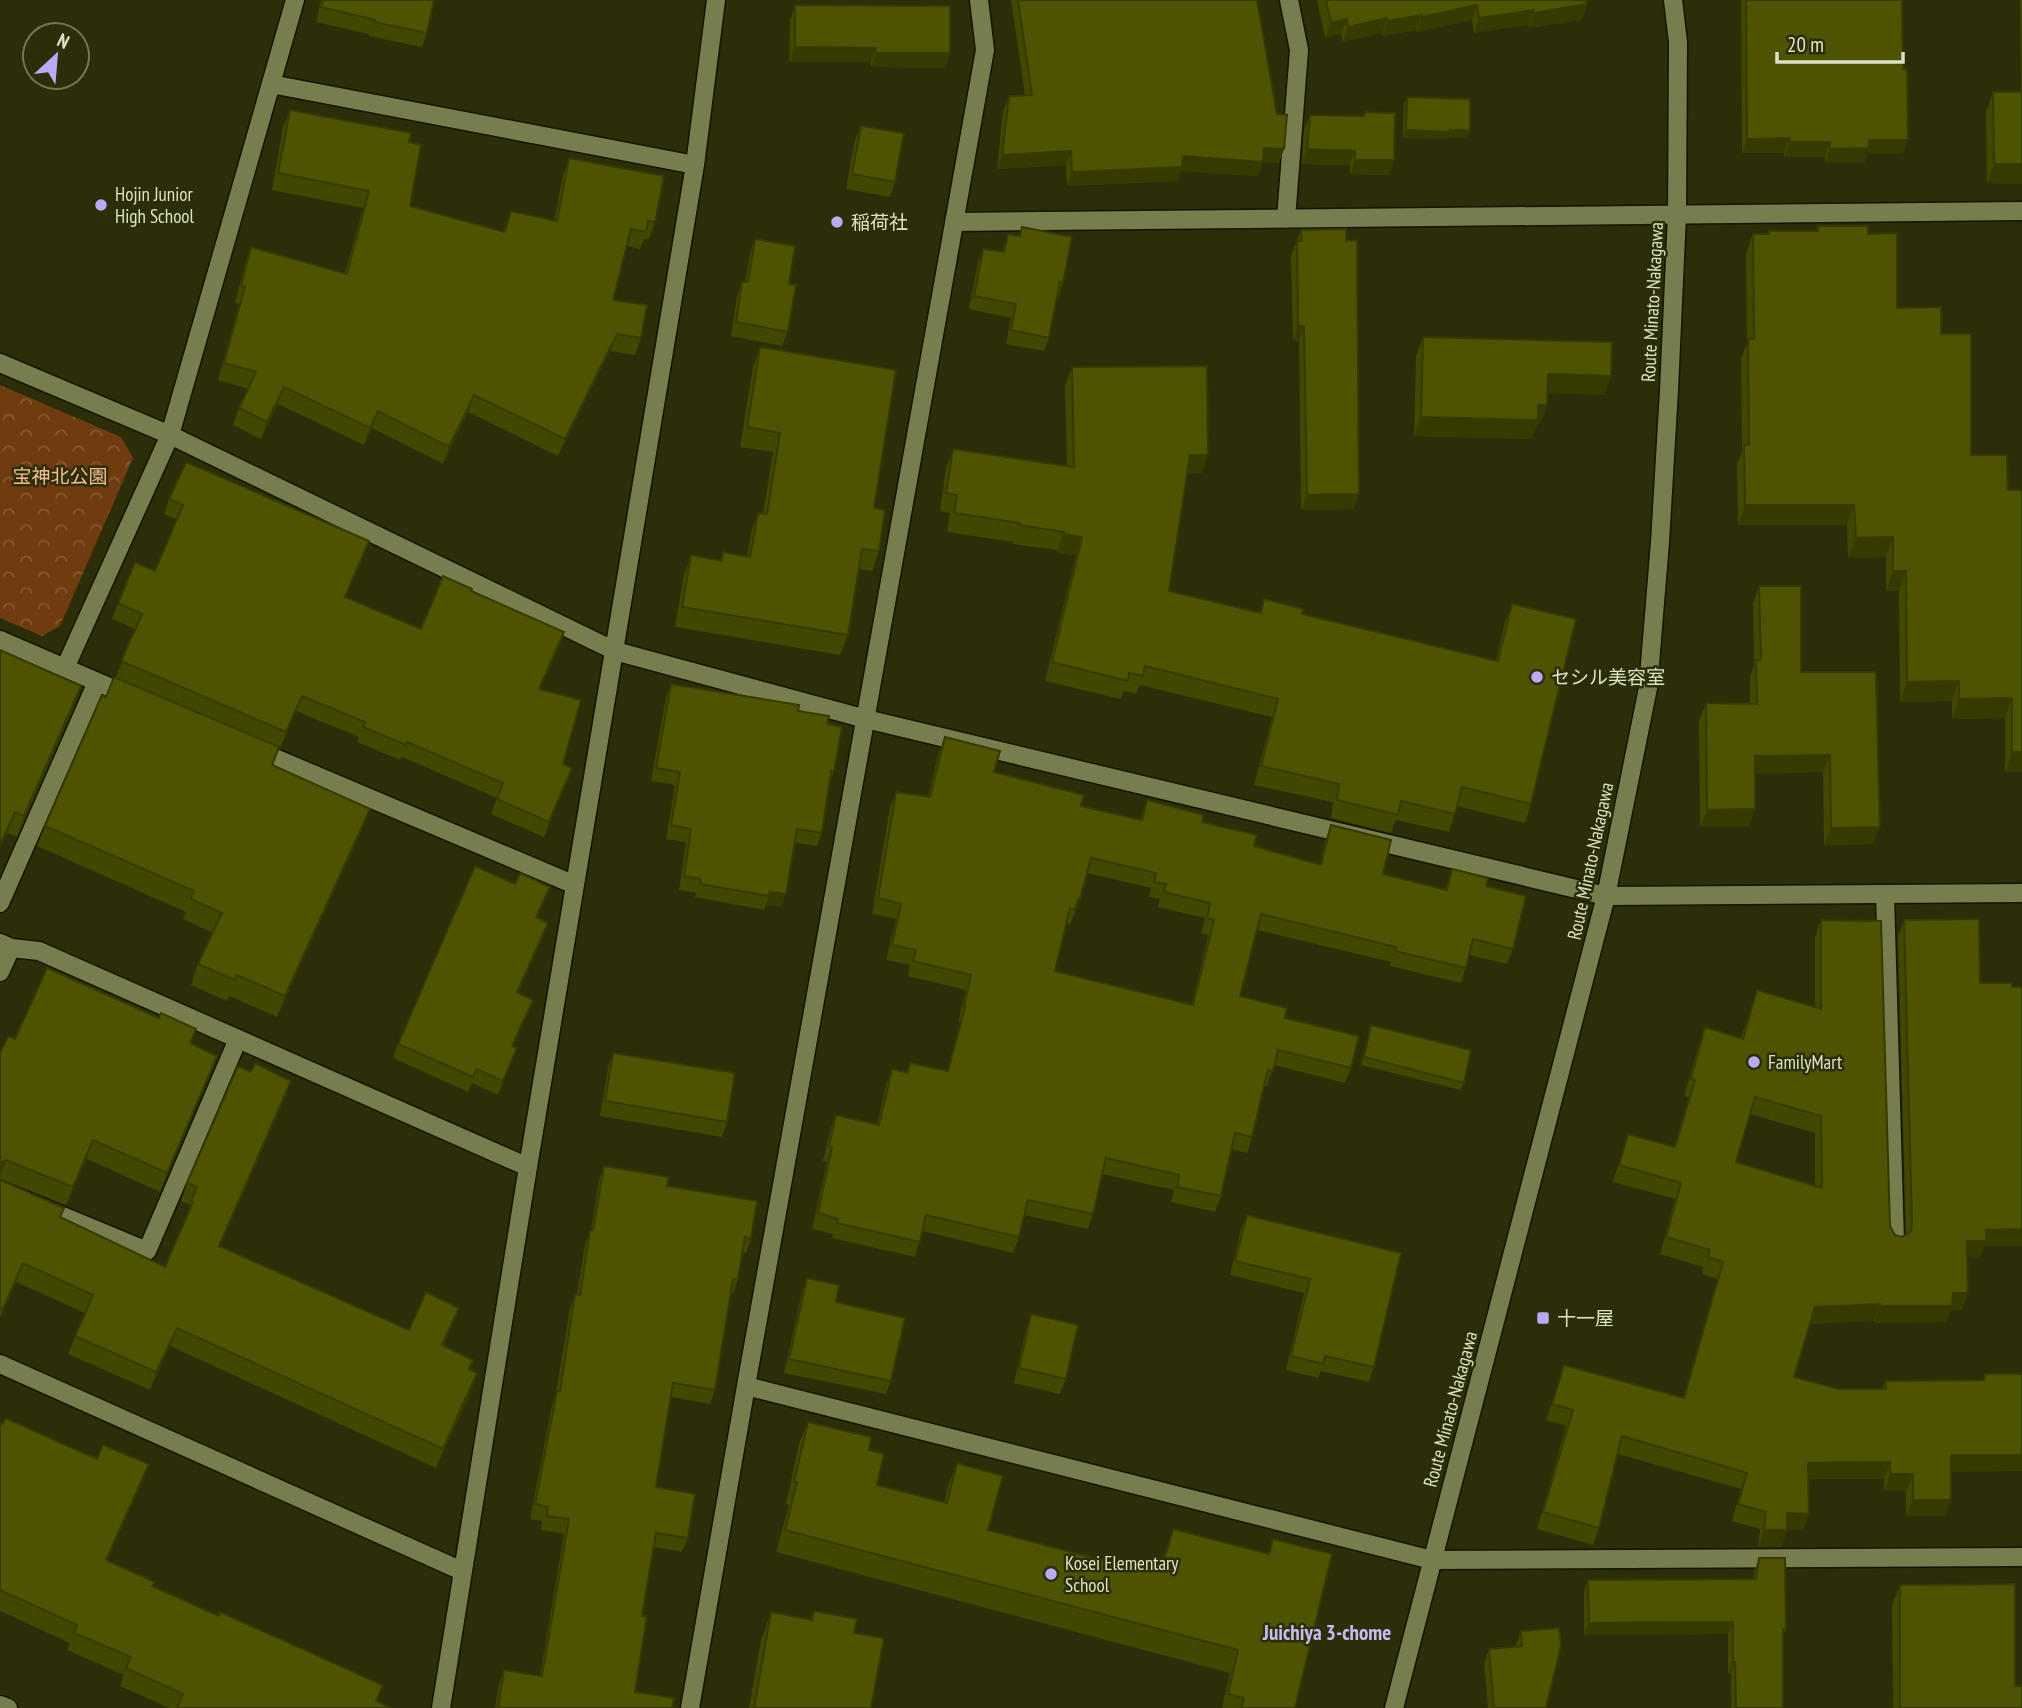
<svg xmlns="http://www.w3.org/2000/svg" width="2022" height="1708" font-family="'PT Sans Narrow','Noto Sans JP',sans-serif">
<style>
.park{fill:url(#park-crowns)}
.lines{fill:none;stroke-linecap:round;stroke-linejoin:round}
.service-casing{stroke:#131500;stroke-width:21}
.minor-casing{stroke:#131500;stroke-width:21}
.tertiary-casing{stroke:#131500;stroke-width:21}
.secondary-casing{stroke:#131500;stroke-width:21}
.service{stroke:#777d4c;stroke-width:18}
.minor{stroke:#777d4c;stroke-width:18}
.tertiary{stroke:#777d4c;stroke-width:18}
.secondary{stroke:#777d4c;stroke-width:18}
.wall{fill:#424700;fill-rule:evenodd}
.shaded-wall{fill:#363a00}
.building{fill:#4d5300;stroke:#363a00;stroke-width:2;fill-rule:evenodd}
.poi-dot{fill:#bbaaf6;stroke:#2b2e08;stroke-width:2.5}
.labels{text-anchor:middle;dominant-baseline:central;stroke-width:5;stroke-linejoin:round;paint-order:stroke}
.poi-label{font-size:19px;fill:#dde2c7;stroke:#2b2e08;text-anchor:start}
.street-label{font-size:19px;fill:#dde2c7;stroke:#2b2e08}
.park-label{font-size:19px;fill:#fabc94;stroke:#2b2e08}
.neighbourhood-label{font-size:21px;font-weight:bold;fill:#c8bcf5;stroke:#2b2e08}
</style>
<defs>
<pattern id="park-crowns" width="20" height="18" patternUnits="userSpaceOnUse" patternTransform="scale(1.75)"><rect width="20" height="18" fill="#713b10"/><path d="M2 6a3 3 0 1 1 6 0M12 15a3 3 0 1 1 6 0" fill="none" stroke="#855731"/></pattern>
</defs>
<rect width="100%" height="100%" fill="#2b2e08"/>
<path class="park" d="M0 385 121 437 133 458 60 626 42 636 0 618Z"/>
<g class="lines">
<g class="service-casing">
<path id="service" d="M1885 894 1895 1242"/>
</g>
<g class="minor-casing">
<path id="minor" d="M271 84 695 165
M1286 219 1299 50 1289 0
M954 222 2022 211
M0 363 170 435 615 651 866 719 1606 896
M0 640 130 696
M65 668 170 435 295 0
M256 750 575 885
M0 903 97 682
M0 972 11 948 39 951 528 1167
M0 1190 147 1251 238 1039
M0 1364 462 1571
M746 1386 1432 1560 2022 1557
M0 1705 8 1708
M441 1708 528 1167 695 165 716 0
M690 1708 746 1386 985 50 979 0"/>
</g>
<g class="tertiary-casing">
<path id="tertiary" d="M1606 896 2022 893
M0 943 11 948"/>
</g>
<g class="secondary-casing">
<path id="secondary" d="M1394 1708 1606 896 1648 688 1660 542 1669 390 1677 215 1678 42 1673 0"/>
</g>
<use href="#service" class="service"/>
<use href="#minor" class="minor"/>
<use href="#tertiary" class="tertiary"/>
<use href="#secondary" class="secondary"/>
</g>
<path class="wall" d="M321 0H434L427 33 422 47 369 36V34L316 22Z
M1011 0H1257L1279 163H1262L1258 176 1181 171 1177 181 1067 186 1066 165 997 169 1003 111 1009 96 1025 95Z
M1317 0H1589L1581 20 1529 28 1528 25 1474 33 1472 20 1417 32 1416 30 1382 36V33L1343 42 1341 34 1325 38Z
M1741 0H1902L1903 154H1867L1864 163H1825V157H1784V153H1742Z
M2020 0H2022V184L1987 183 1986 112 1993 92H2021Z
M795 5 950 53 945 68 871 67V62H789L790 20Z
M1407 97 1470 130 1467 138H1448L1447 139 1403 138 1404 104Z
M290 110 409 142 410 206 503 232 511 211 554 221 563 175 569 158 655 222 649 239H644L640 249 627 246 613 300 641 338 635 355 610 351 558 456 468 412 443 464 372 428 364 445 278 404 261 439 233 425 239 408 248 389 218 380 239 304 235 303 245 264 251 247 345 273 363 208 272 190 283 127Z
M1365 112 1394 160 1389 175 1350 174V165L1302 164 1304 129 1310 115 1363 116Z
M861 126 895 182 890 197 846 189 855 140Z
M1818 226 1868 234 1897 308 1941 334 1971 455 2008 490H2022V772H2005V718L1952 719V701L1900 702 1899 591H1886V557L1848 558 1847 525H1738L1737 465 1742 452 1741 359 1747 343 1746 254 1753 234H1768L1769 231H1816Z
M1022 227 1063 283 1059 296H1057L1049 338 1044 351 1006 344 1011 318 969 309 978 262 983 249 1002 252 1008 234 1019 236Z
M1301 230 1354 509 1301 510 1299 341H1293L1291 256Z
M755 239 789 284 788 332 782 346 731 336 737 296 742 282H745L750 254Z
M1423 337 1611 376 1604 395 1547 393V405L1540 424H1537L1531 439 1414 436 1416 356Z
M760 347 874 508 879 551 872 571 859 569 848 635 840 655 675 627 684 575 691 555 720 560 723 552 747 556 751 533 758 513 763 514 773 452 740 447 753 367Z
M1072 367 1202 473H1187L1169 591 1260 613 1264 599 1302 614 1496 661 1505 622 1512 604 1531 804 1525 823 1457 806 1449 832 1396 820 1391 833 1331 818 1333 802 1254 785 1272 717 1140 685 1136 694 1124 691 1121 699 1045 681 1076 555 1057 553V550L1013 544V542L947 532 950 513 940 511 946 468 953 449 1067 466 1065 386Z
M169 499 369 541 346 597 421 629 471 591 559 647 540 690 563 764 566 784 544 837 491 814 497 798 402 757 400 760 357 742 359 737 296 711 281 747 116 677 135 629 112 619 118 603 155 571 177 520 164 514Z
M1759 586 1801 672 1874 844 1824 845 1823 772 1755 773 1749 827H1700L1699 721 1706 703 1750 704V677L1754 665 1753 603Z
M0 650 74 707 17 837 7 833Z
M671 684 798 711 827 724 834 771 829 784 822 833 817 846 795 843 781 907 766 905 764 910 695 897 696 893 679 890 686 842 666 839 675 785 651 781 666 697Z
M945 737 994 772 1081 806 1140 819 1147 800 1202 822 1254 846 1320 865 1325 841 1331 825 1383 874 1445 889 1452 869 1486 886 1513 949 1507 964 1469 955 1461 983 1390 966 1391 962 1257 930 1240 996 1285 1018 1351 1068 1345 1083 1274 1065 1267 1086H1264L1252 1137 1247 1153 1231 1149 1221 1196 1215 1212 1171 1202 1174 1190 1102 1174 1093 1214 1088 1229 1024 1215 1019 1237 1013 1253 923 1231 915 1257 832 1238 833 1234 812 1229 827 1162 823 1161 830 1131 836 1115 877 1125 886 1085 892 1069 906 1072 910 1063 947 1071 960 1022H958L966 990 908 976 910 965 886 960 896 919 872 914 890 807 896 792 928 797 939 752ZM1087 873 1151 888 1149 897 1160 899 1158 907 1205 918 1201 933 1208 935 1192 1004 1055 971 1066 924 1070 925 1074 914H1075L1080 899Z
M279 747 273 765 370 809 362 830 277 1017 229 996 227 1001 191 985 198 964 213 933 183 919 186 912 37 846 45 826Z
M515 884 550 887 537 918 548 923 543 937 518 993 528 1014 513 1046 517 1048 498 1095 472 1083 468 1092 393 1058 398 1044Z
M1821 920 1890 1226 1895 1235 1901 1237 1906 1235 1898 937 1904 920 1980 983 2012 987H2022V1246H1984L1980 1258 1967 1257 1968 1293 1962 1310H1951L1946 1322 1874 1323V1321L1810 1324 1794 1377 1839 1389H1882L1885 1381 1983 1380 1985 1374H2022L1951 1472V1500L1945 1516H1906V1491H1884V1479H1808L1803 1530H1787L1781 1547H1758L1760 1529 1732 1521 1741 1489 1618 1454 1599 1528 1593 1545 1537 1529 1566 1426 1546 1420 1564 1365 1683 1398 1717 1279 1702 1274 1703 1267 1660 1254 1675 1199 1613 1182 1628 1134 1674 1146 1689 1097 1684 1096 1699 1044 1705 1027 1741 1038 1757 990 1815 1007V937ZM1750 1114 1815 1133V1186L1736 1162Z
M1371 1025 1464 1083 1461 1090 1361 1065Z
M15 1039 191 1043 217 1056 210 1074 160 1192 87 1159 66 1205 0 1179V1053Z
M613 1053 727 1122 722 1137 600 1116 608 1067Z
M251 1072 291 1081 284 1100 220 1247 409 1330 459 1308 443 1346 470 1369 471 1392 436 1468 170 1346 150 1390 68 1354 85 1313 16 1282 0 1318V1180L60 1218 165 1267 186 1220H185L190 1205 181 1201 187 1183Z
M604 1166 667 1186 751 1239 746 1253 742 1252 738 1279 733 1294 731 1293 715 1390 710 1404 671 1397 656 1487 688 1538 682 1552 654 1547 642 1616 635 1692 672 1708H495L499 1684 504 1670 540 1676 564 1534 541 1530 542 1521 530 1519 552 1405 556 1393 570 1308 575 1294H577L585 1244 591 1230 599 1180Z
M1247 1215 1401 1253 1374 1367 1369 1382 1321 1371 1318 1378 1286 1370 1304 1293 1230 1275 1241 1229Z
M807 1278 836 1302 891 1381 886 1394 784 1373 802 1292Z
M1031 1314 1066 1379 1060 1394 1014 1383 1026 1329Z
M808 1422 869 1450 877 1485 944 1503 948 1486 957 1463 988 1530 1142 1571 1146 1560 1161 1564 1173 1529 1268 1554 1273 1539 1295 1708H1222L1230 1673 776 1552 789 1505 786 1504 799 1444Z
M0 1423 142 1482 107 1561 153 1587 219 1616 383 1685 377 1702 391 1708H169L120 1686 124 1675 67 1650 70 1643 0 1611Z
M1759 1558 1786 1629 1783 1636V1708H1731V1674H1728V1634L1584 1635V1592L1588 1580 1753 1579 1755 1570Z
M1900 1585 2015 1686 2022 1708H1893L1892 1605Z
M814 1611 854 1633 871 1708H749L761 1640 771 1612 810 1620Z
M1521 1631 1546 1708H1488L1484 1664 1489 1649 1515 1647Z"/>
<path class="shaded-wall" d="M1589 0 1581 20 1529 28 1534 13Z
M1477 5 1472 20 1417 32 1422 17Z
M1534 10 1528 25 1474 33 1479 18Z
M1422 15 1416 30 1382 36 1388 21Z
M1387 18 1382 33 1343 42 1348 27Z
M1347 19 1341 34 1325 38 1331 23Z
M795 47 876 48 871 62H789Z
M876 53H950L945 68 871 67Z
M1406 130H1470L1467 138H1448L1447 139 1403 138Z
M1790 138 1784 153H1742L1747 139Z
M1869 140H1908L1903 154H1867L1864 163H1825L1830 149Z
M1790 142H1830L1825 157H1784Z
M1264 148 1284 149 1279 163H1262L1258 176 1181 171 1177 181 1067 186 1072 172 1183 156Z
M1307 149 1355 151 1350 165 1302 164Z
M1071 151 1066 165 997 169 1002 155Z
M1355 160H1394L1389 175 1350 174Z
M1994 164H2022V184L1987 183Z
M1298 326H1304L1299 341H1293Z
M617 334 610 351 558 456 565 439Z
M1548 374 1611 376 1604 395 1541 393Z
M284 387 278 404 261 439 267 422Z
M474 395 468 412 443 464 449 447Z
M1538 405H1547L1540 424H1537L1531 439 1414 436 1421 417Z
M378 411 372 428 364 445 370 428Z
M1190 455H1208L1202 473 1183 474Z
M1359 494 1354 509 1301 510 1307 495Z
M1745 505H1854L1847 525H1738Z
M1063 534 1082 537 1076 555 1057 553Z
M1893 537 1886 557 1848 558 1856 538Z
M1893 571H1906L1899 591H1886Z
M564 632 559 647 534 705 539 689Z
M1959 681 1952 701 1900 702 1907 682Z
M81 686 74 707 17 837 24 816Z
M302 696 296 711 281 747 286 732Z
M2012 698 2005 718 1952 719 1959 699Z
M2012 752H2022V772H2005Z
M1830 755 1823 772 1748 773 1755 756Z
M572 768 566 784 544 837 549 822Z
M370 809 362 830 277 1017 285 996Z
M1755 809 1749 827H1700L1707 810Z
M15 812 7 833 0 849V845Z
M1880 827 1874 844 1824 845 1831 828Z
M770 892 786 894 781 907 766 905Z
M548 923 543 937 512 1007 517 992Z
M533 1000 528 1014 507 1060 512 1046Z
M217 1056 210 1074 160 1192 167 1173Z
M291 1081 284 1100 212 1265 219 1246Z
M93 1140 87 1159 66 1205 73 1187Z
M6 1160 0 1177V1163Z
M2022 1229V1246H1984L1980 1258 1961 1257 1967 1241 1986 1230Z
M23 1263 16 1282 0 1318 3 1309Z
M1953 1293H1968L1962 1310H1951L1946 1322 1874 1323 1880 1306Z
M1880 1304 1874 1321 1809 1324 1815 1307Z
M459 1308 452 1326 435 1364 442 1345Z
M177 1328 170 1346 150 1390 156 1372Z
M477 1373 471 1392 436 1468 443 1449Z
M1951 1455H2022V1471L1945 1472Z
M1890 1462 1884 1479H1802L1808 1463Z
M149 1464 142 1482 99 1578 106 1560Z
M1890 1474H1913L1906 1491H1884Z
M1913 1500H1951L1945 1516H1906Z
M1787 1513 1809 1514 1803 1530H1781Z
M1764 1530H1787L1781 1547H1758Z
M1733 1622 1728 1634 1584 1635 1589 1623Z
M1733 1662H1735L1731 1674H1728Z"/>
<path class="building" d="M323 0H434L427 33 374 22 375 20 321 7Z
M1018 0H1257L1277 114 1287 115 1284 149 1264 148 1263 162 1183 156 1182 167 1072 172 1071 151 1002 155 1009 96 1032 95Z
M1326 0H1589L1586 1 1587 4 1534 13V10L1479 18 1477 5 1422 17V15L1388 21 1387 18 1348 27 1347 19 1331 23Z
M1746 0H1902L1903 69H1907L1908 140H1869V148L1830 149V142H1790V138L1747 139Z
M795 5 950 6V53H876V48L795 47Z
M1993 92H2022V164H1994Z
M1407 97 1470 99V130H1450V132L1406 130Z
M290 110 411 133 409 142 421 145 410 206 505 232 511 211 557 221 569 158 664 176 655 222 648 221 646 232 631 229 613 300 647 305 641 338 617 334 565 439 474 395 449 447 378 411 370 428 284 387 267 422 239 408 256 372 224 363 245 287 241 286 251 247 347 274 369 191 278 173Z
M1365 112 1395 113 1394 160H1355V151L1307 149 1310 115 1364 116Z
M861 126 904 133 895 182 852 174Z
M1818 226H1868V234L1897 233V308L1941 307V334H1971V455H2007L2008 490H2022V752H2012V698L1959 699V681L1907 682 1906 571H1893V537L1856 538 1854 505H1745L1744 445H1749L1748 339H1754L1753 234H1769V231H1818Z
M1022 227 1072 237 1063 283 1060 282 1049 338 1011 330 1016 304 974 296 983 249 1004 252 1008 234 1020 236Z
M1346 229V241L1357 240 1359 494 1307 495 1304 326H1298L1297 241H1302L1301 230Z
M755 239 795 246 789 284 796 285 788 332 736 322 742 282H748Z
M1423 337 1612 342 1611 376 1548 374 1547 405H1538V420L1421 417Z
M760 347 896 370 874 508 885 510 879 551 862 549 848 635 682 607 691 555 722 561 723 552 750 557 758 513 767 514 780 433 747 427Z
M1207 366 1208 455H1190L1169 591 1261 613 1264 599 1304 609 1302 614 1498 661 1512 604 1576 619 1531 804 1462 787 1455 814 1401 801 1398 815 1337 800 1339 784 1261 766 1278 699 1145 666 1143 676 1129 673 1128 681 1052 662 1082 537 1063 534 1064 532 1019 525 1020 523 954 513 957 495 946 493 953 449 1074 467 1072 367Z
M186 462 369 541 345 597 421 629 443 576 472 589 471 591 564 632 539 689 581 700 563 764 572 768 549 822 497 799 503 783 407 742 406 745 363 727 365 722 302 696 286 732 121 661 142 614 118 603 135 562 155 571 183 505 169 499Z
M1759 586H1801V672H1876L1880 827 1831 828 1830 755 1755 756V809L1707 810 1706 703 1757 704 1756 660H1761Z
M0 650 81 686 24 816 15 812 0 845Z
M114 677 279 747 272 765 370 809 285 996 237 975 235 980 198 964 222 913 191 899 194 891 45 826 102 695 106 697Z
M671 684 799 705 798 711 829 716 827 724 842 727 834 771H831L822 833 797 829 786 894 770 892 769 896 700 884 701 879 684 876 691 829 671 825 680 772 656 768Z
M945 737 1000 751 994 772 1084 795 1081 806 1142 820 1147 800 1204 815 1202 822 1257 835 1254 846 1321 865 1331 825 1391 840 1383 874 1447 890 1452 869 1488 878 1486 886 1526 896 1513 949 1473 939 1466 968 1395 951 1396 947 1261 914 1240 996 1287 1008 1285 1018 1359 1036 1351 1068 1278 1050 1273 1071 1268 1070 1252 1137 1235 1133 1221 1196 1177 1187 1179 1175 1106 1158 1093 1214 1028 1200 1019 1237 926 1215 920 1242 837 1223 838 1219 818 1213 832 1147 829 1146 836 1115 879 1125 892 1069 908 1073 910 1063 948 1071 965 1007H964L971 975 913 961 916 950 892 945 901 904 878 898 896 792 930 797ZM1091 858 1156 873 1154 882 1166 884 1164 892 1210 903 1207 918 1214 920 1193 1005 1055 971 1070 908 1075 910 1078 899H1080Z
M475 866 515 884 520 873 550 887 536 917 548 923 517 992 533 1000 512 1046 517 1048 503 1081 477 1069 473 1077 398 1044Z
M1979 919 1980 983H2012V987H2022V1229L1986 1230V1241H1967L1968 1293H1953L1952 1306H1880V1304L1815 1307 1794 1377 1839 1389H1886L1885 1381 1985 1380V1374H2022V1455H1951V1500H1913V1474H1890V1462L1808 1463 1809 1514 1787 1513V1530H1764L1766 1512 1738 1504 1747 1473 1622 1436 1599 1528 1543 1512 1573 1410 1552 1404 1564 1365 1684 1398 1723 1262 1708 1257 1710 1250 1666 1237 1681 1183 1619 1165 1628 1134 1675 1147 1695 1080 1691 1079 1705 1027 1743 1039 1757 990 1821 1009V920L1881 921 1890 1226 1895 1235 1901 1237 1906 1235 1911 1231 1912 1225 1904 920ZM1755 1097 1821 1116 1822 1188 1736 1162Z
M47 968 159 1018 161 1013 196 1029 190 1043 217 1056 167 1173 93 1140 73 1187 6 1160 0 1163V1053L8 1036 15 1039Z
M1371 1025 1471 1050 1464 1083 1364 1057Z
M613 1053 735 1073 727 1122 605 1101Z
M255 1063 291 1081 219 1246 409 1330 426 1292 459 1308 442 1345 473 1360 469 1369 477 1373 443 1449 177 1328 156 1372 75 1336 93 1295 23 1263 3 1309 0 1308V1180L64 1208 60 1217 165 1267 193 1202 191 1201 197 1187 187 1183 238 1066 251 1072Z
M604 1166 669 1177 667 1186 757 1201 751 1239 745 1237 738 1279H733L715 1390 673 1383 656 1487 695 1494 688 1538 656 1533 642 1616H647L635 1692 674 1698 672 1708H498L504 1670 542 1676 569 1519 547 1516 548 1507 535 1504 557 1391H560L575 1294 580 1295 590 1230H593Z
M1247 1215 1401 1253 1374 1367 1325 1356 1323 1364 1291 1356 1310 1279 1235 1261Z
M807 1278 839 1285 836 1302 905 1318 891 1381 789 1359Z
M1031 1314 1078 1325 1066 1379 1019 1368Z
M5 1418 97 1459 103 1445 149 1464 106 1560 155 1582 152 1586 219 1616 220 1612 383 1685 376 1701 391 1708H177L183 1694 126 1668 131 1657 74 1633 77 1625 0 1590V1423L3 1424Z
M808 1422 871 1437 869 1450 884 1454 877 1485 947 1503 957 1463 1003 1476 988 1530 1143 1571 1146 1560 1163 1565 1173 1529 1269 1554 1273 1539 1332 1554 1295 1708H1241L1244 1698 1228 1694 1238 1650 785 1530 797 1482H794Z
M1759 1558H1785L1786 1629H1783V1708H1736L1735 1662H1733V1622L1589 1623 1588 1580 1756 1579Z
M2015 1584V1686H2022V1708H1900V1585Z
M814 1611 857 1619 854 1633 884 1638 871 1708H754L771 1612 812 1620Z
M1559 1628 1561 1646 1546 1708H1494L1489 1649 1522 1646 1521 1631Z"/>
<g class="poi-dot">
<circle cx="101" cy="205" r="7"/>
<circle cx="837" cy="222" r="7"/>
<circle cx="1537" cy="677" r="7"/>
<circle cx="1754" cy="1062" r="7"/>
<rect x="1536" y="1311" width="14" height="14" rx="3.5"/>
<circle cx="1051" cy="1574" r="7"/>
</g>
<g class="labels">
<g class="poi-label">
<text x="115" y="194">Hojin Junior<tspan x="115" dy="22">High School</tspan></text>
<text x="851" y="222">稲荷社</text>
<text x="1551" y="677">セシル美容室</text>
<text x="1768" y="1062">FamilyMart</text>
<text x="1557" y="1318">十一屋</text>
<text x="1065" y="1563">Kosei Elementary<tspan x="1065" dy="22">School</tspan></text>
</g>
<g class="street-label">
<text transform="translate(1652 302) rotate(-87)">Route Minato-Nakagawa</text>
<text transform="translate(1590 861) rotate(-78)">Route Minato-Nakagawa</text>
<text transform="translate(1450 1409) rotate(-75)">Route Minato-Nakagawa</text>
</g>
<g class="park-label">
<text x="60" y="476">宝神北公園</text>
</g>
<g class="neighbourhood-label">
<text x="1327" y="1632">Juichiya 3-chome</text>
</g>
</g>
<g transform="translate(56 56) rotate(26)"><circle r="33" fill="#2b2e08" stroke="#727654" stroke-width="2"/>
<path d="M0-5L12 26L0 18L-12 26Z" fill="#bbaaf6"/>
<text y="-10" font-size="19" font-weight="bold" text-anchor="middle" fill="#dde2c7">N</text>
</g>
<path d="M1777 52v10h126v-10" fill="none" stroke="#dde2c7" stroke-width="3.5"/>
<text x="1787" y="52" font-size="21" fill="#dde2c7" stroke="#2b2e08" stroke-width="5" paint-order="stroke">20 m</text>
</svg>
